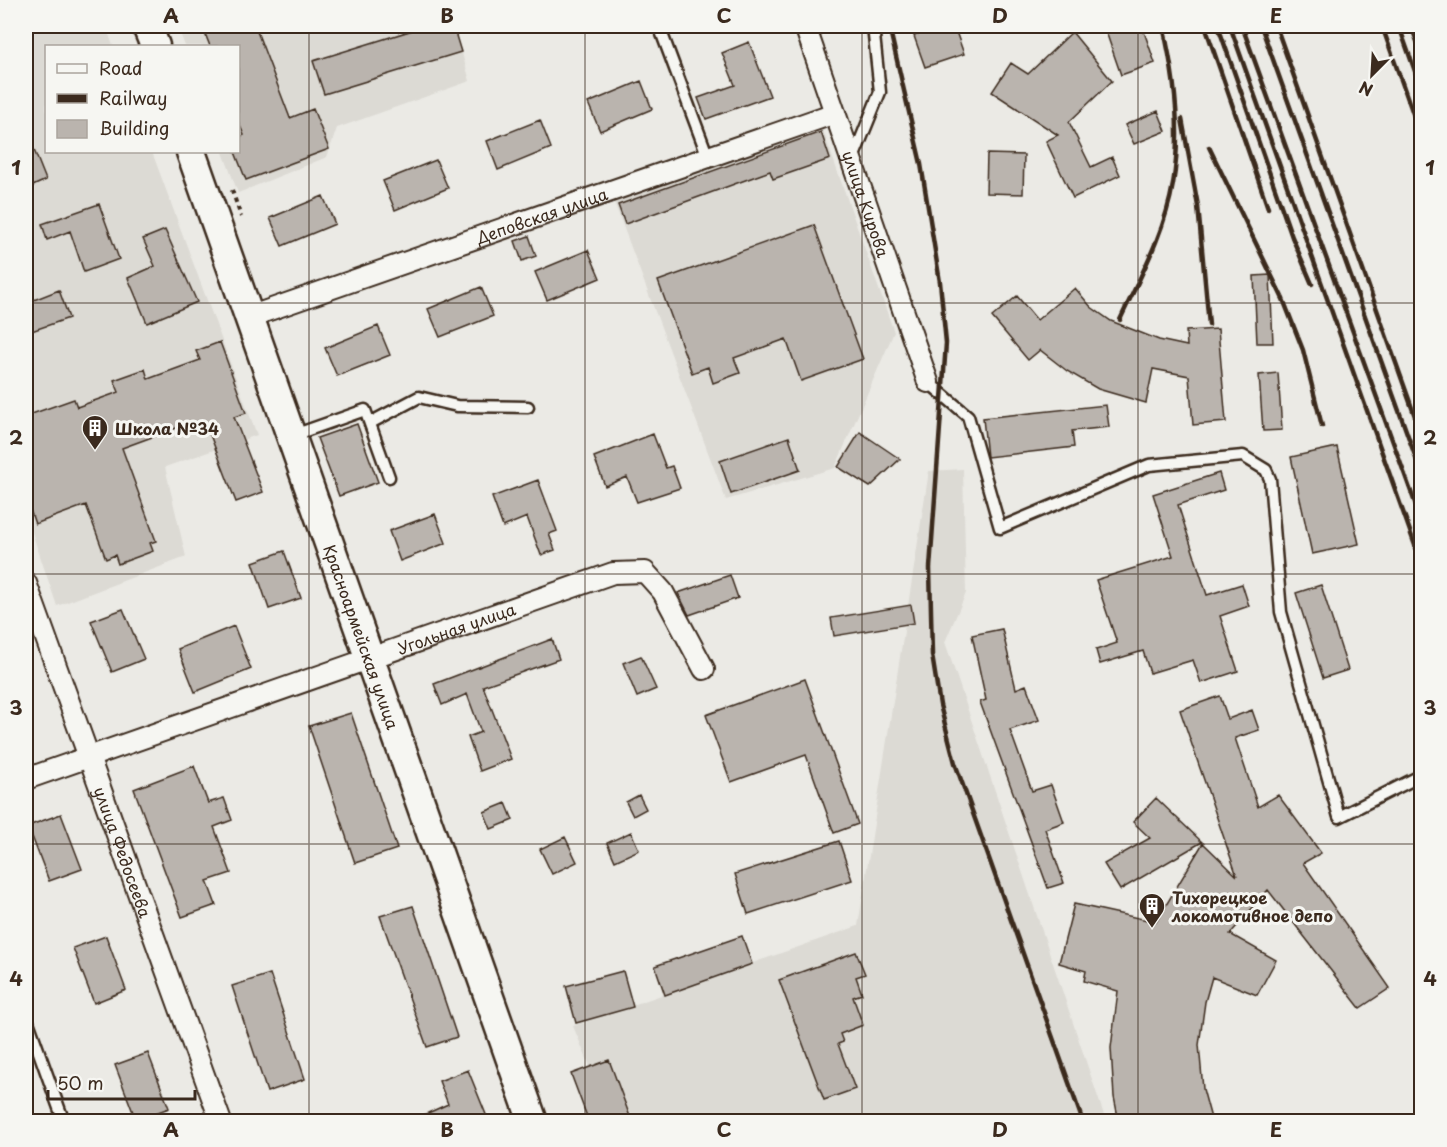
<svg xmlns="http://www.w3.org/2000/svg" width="1447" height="1147" font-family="'Playpen Sans',sans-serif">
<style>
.built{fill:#dcdad4}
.building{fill:#bab4ae;stroke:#3b2a1e;stroke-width:1.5}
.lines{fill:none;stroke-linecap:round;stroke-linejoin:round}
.lane-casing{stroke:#3b2a1e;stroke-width:15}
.street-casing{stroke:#3b2a1e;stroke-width:24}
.secondary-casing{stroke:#3b2a1e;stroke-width:33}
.path{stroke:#3b2a1e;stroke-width:4;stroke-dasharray:4.5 4.5;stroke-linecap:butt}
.lane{stroke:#f6f6f2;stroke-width:10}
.street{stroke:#f6f6f2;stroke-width:20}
.secondary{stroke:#f6f6f2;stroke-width:28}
.rail{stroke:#3b2a1e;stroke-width:4.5}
.grid{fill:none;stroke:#3b2a1e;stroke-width:1.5;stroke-opacity:0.55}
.labels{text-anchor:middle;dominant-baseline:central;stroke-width:6;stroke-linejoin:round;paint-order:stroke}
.street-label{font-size:16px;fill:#3b2a1e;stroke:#f6f6f2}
.poi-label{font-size:16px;font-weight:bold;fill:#3b2a1e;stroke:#f6f6f2;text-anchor:start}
.neatline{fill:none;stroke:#3b2a1e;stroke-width:2}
.grid-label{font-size:20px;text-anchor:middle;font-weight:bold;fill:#3b2a1e}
</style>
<rect width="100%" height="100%" fill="#ebeae5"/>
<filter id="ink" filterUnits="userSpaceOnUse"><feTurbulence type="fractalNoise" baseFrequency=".0167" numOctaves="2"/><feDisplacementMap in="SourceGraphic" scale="12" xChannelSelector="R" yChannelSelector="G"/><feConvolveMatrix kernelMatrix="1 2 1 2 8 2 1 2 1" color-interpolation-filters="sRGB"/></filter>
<g filter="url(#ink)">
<path class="built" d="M26 26H106L113 46H46V152H152L257 435 165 467 186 557 57 606 26 515Z
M177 26H454L470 81 337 128 327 157 238 193 223 152H238V46H185Z
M823 130 894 332 835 468 726 500 614 202Z
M963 469 966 593 945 642 1106 1121H613L573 1026 858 926 929 471Z"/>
<path class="building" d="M202 26H255L290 118 313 109 329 149 246 180 235 152H238V137L244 135 238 121V46H210Z
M414 26H453L461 52 324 94 313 61 416 29Z
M925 26H954L964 54 925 67 914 36 927 31Z
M1104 26H1142L1155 63 1121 75Z
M1072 32 1112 81 1069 122 1091 167 1112 157 1120 175 1073 198 1046 141 1058 135 992 92 1011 63 1028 74Z
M749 42 770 96 706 119 698 98 735 85 722 53Z
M641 81 652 109 600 131 588 103Z
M1158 111 1166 131 1134 144 1125 125Z
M540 120 551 148 498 170 487 141Z
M26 130 46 180 26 189Z
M821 132 830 159 773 179 770 171 625 224 618 205Z
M987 154 1024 155 1023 194 986 193Z
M436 160 448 188 395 210 383 181Z
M323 196 335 224 282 246 270 218Z
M99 204 119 259 84 272 70 231 47 240 42 224Z
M814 225 863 359 801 381 786 339 734 358 740 373 713 383 708 367 692 373 658 281Z
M165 230 197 302 147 323 128 278 155 266 143 239Z
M529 236 536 256 522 261 515 241Z
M588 250 600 278 547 300 535 272Z
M1270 275 1273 343H1257L1254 276Z
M481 287 493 316 440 337 428 309Z
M1075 288 1091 307 1111 321 1159 340 1187 346 1186 331 1218 329 1226 422 1193 425 1189 376 1153 369 1146 403 1098 389 1067 371 1040 350 1028 360 992 317 1017 296 1037 320Z
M59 290 69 318 26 333V303Z
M378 326 390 355 337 376 325 348Z
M220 342 246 413 234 417 263 492 236 502 207 427 196 431 193 422 122 448 156 541 150 543 153 551 118 564 115 555 106 559 86 505 35 524 26 498V416L74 399 77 407 119 392 114 380 145 369 148 379 200 360 196 351Z
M1278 373 1282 430 1263 431 1259 375Z
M1106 405 1109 427 1072 431 1074 447 987 457 983 418Z
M357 424 378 482 339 496 317 438Z
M860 432 900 459 870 487 838 467Z
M653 434 666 468 672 466 680 488 637 502 627 477 605 486 594 457Z
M789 437 800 470 731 494 720 461Z
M1337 447 1359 544 1312 554 1291 457Z
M1219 473 1224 490 1178 505 1207 595 1242 584 1249 606 1220 616 1238 671 1201 683 1193 660 1150 673 1143 651 1100 664 1096 650 1117 643 1096 580 1173 556 1153 494Z
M538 480 557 531 549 534 555 550 541 555 527 517 503 527 492 497Z
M435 514 446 543 400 561 389 531Z
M284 551 301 598 269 609 253 562Z
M730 575 738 598 689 615 678 593Z
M1321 585 1348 670 1323 678 1296 593Z
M911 605 914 623 834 636 831 618Z
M123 609 144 659 112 672 91 621Z
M234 626 251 669 195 692 178 649Z
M1002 629 1016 689 1026 685 1039 720 1010 730 1032 791 1051 785 1064 822 1045 829 1064 883 1048 888 980 702 986 700 972 635Z
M552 639 559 659 483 686 511 759 480 771 468 737 481 732 467 694 442 705 434 684Z
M641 656 656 689 637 697 623 663Z
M805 679 858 824 834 833 806 755 731 782 706 715Z
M1220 696 1228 719 1252 710 1259 730 1235 738 1258 807 1278 795 1321 853 1303 863 1390 988 1360 1008 1268 890 1230 934 1276 960 1257 995 1212 977 1205 1002 1199 1045 1203 1089 1212 1122H1119L1114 1097 1111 1048 1118 991 1084 981 1086 971 1059 963 1074 904 1156 922 1203 843 1237 876 1180 710Z
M351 713 397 849 355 863 309 726Z
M194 766 208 803 224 798 232 820 214 827 231 873 207 881 216 905 182 917 134 789Z
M639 795 646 809 633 816 626 802Z
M1156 798 1202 842 1120 890 1104 864 1150 838 1133 822Z
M506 803 513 820 491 829 484 812Z
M61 814 82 869 49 881 28 826Z
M631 832 639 850 615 861 607 843Z
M565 837 577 862 552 874 540 849Z
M839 841 852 880 748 914 735 874Z
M413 906 457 1037 427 1047 380 916Z
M106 936 126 990 94 1003 73 948Z
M742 936 752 964 665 995 655 966Z
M856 952 865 974 856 977 862 994 853 997 863 1025 840 1034 843 1042 838 1044 855 1089 824 1100 779 980Z
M623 971 633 1007 576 1023 566 986Z
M270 974 305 1079 267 1092 232 986Z
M148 1053 169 1108 136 1120 115 1065Z
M609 1060 632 1122H589L571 1074Z
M468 1070 489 1122H408L448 1104 439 1081Z"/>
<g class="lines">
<g class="lane-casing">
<path id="lane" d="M659 26 708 157
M852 161 880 92 873 26
M928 382 968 416 1000 528 1149 465 1243 456 1266 470 1270 479 1281 612 1339 817 1422 775
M370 423 419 397 457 406 528 407
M291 436 365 410 389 477
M26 1016 64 1122"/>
</g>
<g class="street-casing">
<g id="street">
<path id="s1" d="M805 26 928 382"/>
<path id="s2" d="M249 317 835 113"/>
<path id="s3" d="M26 583 221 1122"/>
<path id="s4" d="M26 779 613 573 645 572 663 592 704 669"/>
</g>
</g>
<g class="secondary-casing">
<g id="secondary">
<path d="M147 26 155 46"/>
<path id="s5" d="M191 152 533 1122"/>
</g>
</g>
<path class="path" d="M232 190 241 217"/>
<use href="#lane" class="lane"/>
<use href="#street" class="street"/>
<use href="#secondary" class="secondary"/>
<path class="rail" d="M889 26 921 164 940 282 946 343 930 568 932 655 940 705 955 763 1083 1122
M1205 26 1268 208
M1218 26 1292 237 1312 284
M1230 26 1422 565
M1242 26 1422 522
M1261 26 1422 475
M1276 26 1422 436
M1382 26 1422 139
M1399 26 1422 91
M1411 26 1422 54
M1182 119 1198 206 1209 325
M1209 147 1283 299 1303 350 1322 426
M1120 320C1140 277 1165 232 1173 184 1182 132 1175 77 1163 26"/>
</g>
</g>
<path class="grid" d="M309 26V1122M585 26V1122M862 26V1122M1138 26V1122M26 303H1422M26 574H1422M26 844H1422"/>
<defs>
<g id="building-pin" transform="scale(1.35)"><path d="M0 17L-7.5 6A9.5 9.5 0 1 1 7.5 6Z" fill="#3b2a1e" stroke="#f6f6f2"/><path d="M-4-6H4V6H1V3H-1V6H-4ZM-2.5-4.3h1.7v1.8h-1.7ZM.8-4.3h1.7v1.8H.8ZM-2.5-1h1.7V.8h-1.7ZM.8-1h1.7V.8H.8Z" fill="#fff"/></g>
</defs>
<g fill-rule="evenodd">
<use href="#building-pin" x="95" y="428"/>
<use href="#building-pin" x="1152" y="906"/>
</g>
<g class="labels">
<g class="street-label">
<text stroke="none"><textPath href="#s1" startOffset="188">улица Кирова</textPath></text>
<text stroke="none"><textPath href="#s2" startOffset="310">Деповская улица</textPath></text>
<text stroke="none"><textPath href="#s4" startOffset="456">Угольная улица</textPath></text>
<text stroke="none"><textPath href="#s5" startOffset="514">Красноармейская улица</textPath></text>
<text stroke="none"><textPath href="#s3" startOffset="286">улица Федосеева</textPath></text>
</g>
<g class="poi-label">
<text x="115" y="428">Школа №34</text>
<text x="1172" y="897">Тихорецкое<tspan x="1172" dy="18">локомотивное депо</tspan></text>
</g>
</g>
<rect width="1447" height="1147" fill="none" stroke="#f6f6f2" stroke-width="66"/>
<rect x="45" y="45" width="195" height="108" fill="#f6f6f2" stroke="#aba49d" stroke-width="1.5"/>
<rect x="57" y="64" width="30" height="9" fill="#f6f6f2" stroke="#aba49d" stroke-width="1.5"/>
<text x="99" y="75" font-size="18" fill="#3b2a1e">Road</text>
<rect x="57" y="94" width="30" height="9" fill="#3b2a1e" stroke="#aba49d" stroke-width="1.5"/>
<text x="99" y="105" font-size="18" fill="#3b2a1e">Railway</text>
<rect x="57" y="120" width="30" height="18" fill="#bab4ae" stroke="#aba49d" stroke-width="1.5"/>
<text x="99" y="135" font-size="18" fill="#3b2a1e">Building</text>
<g transform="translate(1372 75) rotate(204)" stroke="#f6f6f2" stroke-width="4.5" paint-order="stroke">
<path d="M0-4.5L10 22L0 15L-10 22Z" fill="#3b2a1e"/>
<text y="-9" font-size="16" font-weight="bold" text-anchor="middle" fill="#3b2a1e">N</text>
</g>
<path d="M48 1090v9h147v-9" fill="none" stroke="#3b2a1e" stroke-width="3"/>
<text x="57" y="1090" font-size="18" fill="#3b2a1e" stroke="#f6f6f2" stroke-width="4.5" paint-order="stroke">50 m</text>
<rect x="33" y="33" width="1381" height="1081" class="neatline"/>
<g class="grid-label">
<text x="171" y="23">A</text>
<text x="447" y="23">B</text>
<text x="724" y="23">C</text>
<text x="1000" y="23">D</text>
<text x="1276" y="23">E</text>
<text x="16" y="175">1</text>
<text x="1430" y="175">1</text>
<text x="16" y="445">2</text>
<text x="1430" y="445">2</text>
<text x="16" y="715">3</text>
<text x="1430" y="715">3</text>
<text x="16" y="986">4</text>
<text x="1430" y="986">4</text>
<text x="171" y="1137">A</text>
<text x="447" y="1137">B</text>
<text x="724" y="1137">C</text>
<text x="1000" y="1137">D</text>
<text x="1276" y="1137">E</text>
</g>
</svg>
